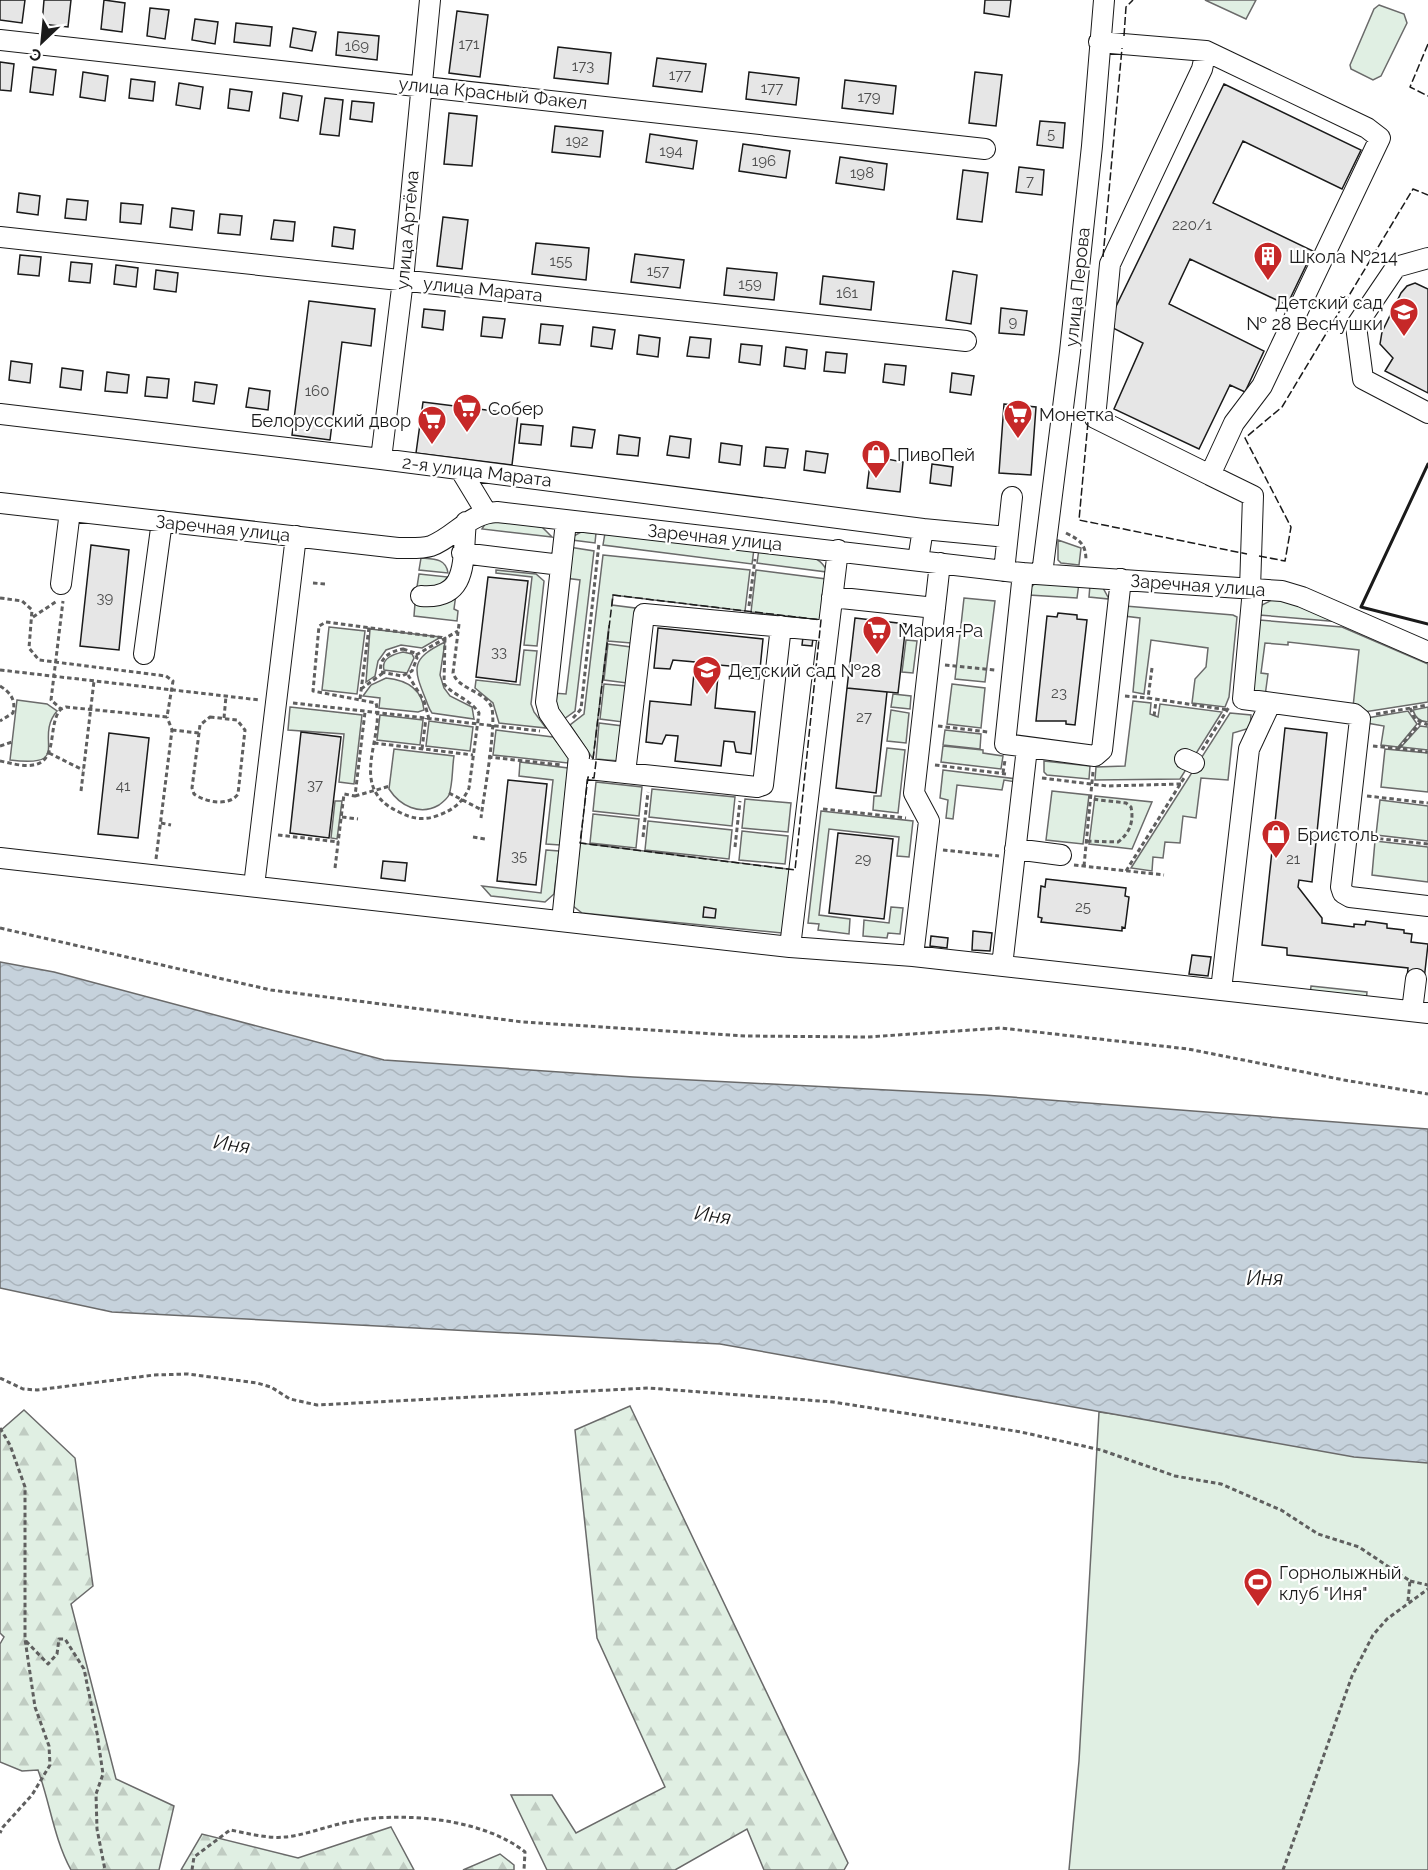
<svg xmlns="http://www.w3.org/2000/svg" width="1428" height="1870" font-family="Raleway,sans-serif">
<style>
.green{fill:#e0efe3;stroke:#6a6a6a;stroke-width:1.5}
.forest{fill:url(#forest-firs);stroke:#6a6a6a;stroke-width:1.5}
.water{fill:url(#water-waves);stroke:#6a6a6a;stroke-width:1.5}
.building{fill:#e6e6e6;stroke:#1a1a1a;stroke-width:1.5}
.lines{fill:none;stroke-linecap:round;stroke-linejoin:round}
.minor-casing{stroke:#1a1a1a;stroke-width:22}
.path{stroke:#5f5f5f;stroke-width:3;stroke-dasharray:4.5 3;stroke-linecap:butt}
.minor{stroke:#fff;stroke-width:20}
.fence{stroke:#1a1a1a;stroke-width:1.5;stroke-dasharray:8 3;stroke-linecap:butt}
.wall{stroke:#1a1a1a;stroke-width:3}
.labels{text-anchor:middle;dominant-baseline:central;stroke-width:4.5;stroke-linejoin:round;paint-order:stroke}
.number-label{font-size:15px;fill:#4d4d4d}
.street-label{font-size:18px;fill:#1a1a1a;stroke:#fff}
.poi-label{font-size:18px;fill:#1a1a1a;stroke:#fff;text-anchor:start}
.water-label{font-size:20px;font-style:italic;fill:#1a1a1a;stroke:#fff}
</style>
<defs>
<pattern id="forest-firs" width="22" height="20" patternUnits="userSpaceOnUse" patternTransform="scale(1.5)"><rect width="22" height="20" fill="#e0efe3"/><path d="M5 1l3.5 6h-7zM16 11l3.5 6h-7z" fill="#c0ccc2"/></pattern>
<pattern id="water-waves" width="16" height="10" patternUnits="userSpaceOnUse" patternTransform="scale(1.5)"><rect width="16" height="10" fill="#c6d2dc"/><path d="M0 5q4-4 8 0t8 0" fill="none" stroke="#aab4bc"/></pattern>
</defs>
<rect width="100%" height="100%" fill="#fff"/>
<path class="green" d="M1205 0H1256L1246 19Z
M1379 5 1404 14 1407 23 1381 76 1373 80 1351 69 1350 65 1374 9Z
M496 521 542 527 552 537 482 529 485 524Z
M581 532 596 533 595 543 572 540V537Z
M605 533 754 549 752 564 603 545Z
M1058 540 1081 548 1079 565 1061 563 1058 560Z
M569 547 594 551 575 711 564 719 558 712 553 693 566 694 580 580 565 578Z
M759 549C779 552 819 548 827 572L757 563Z
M603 555 750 570 745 611 613 595 612 605 635 608 631 643 608 641 609 625 593 759 570 725 584 714Z
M421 558C433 559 446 558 448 573L419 570Z
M496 570 536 574 544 581 537 646 524 645 532 577 496 573Z
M756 570 826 579 821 620 751 612Z
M419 574 448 577 436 590 417 587Z
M1037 582 1079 583 1077 598 1029 595 1030 588Z
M1090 585 1103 588 1109 599 1089 597Z
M456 594 454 609 458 611 457 621 414 616 415 603Z
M964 598 995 601 985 682 955 679Z
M1274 599H1286L1341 622 1259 615 1262 605Z
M1125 606 1233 615 1237 617 1229 697 1225 707 1192 703 1195 679 1206 667 1208 648 1151 640 1144 694 1133 692 1140 618 1124 616Z
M1259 620 1342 627 1428 664V702L1364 712 1353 707 1359 650 1288 642V645L1265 643 1261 673 1268 674 1265 696 1250 695Z
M329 627 365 631 357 694 322 690Z
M370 629 441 637 422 648 401 645 386 650 378 661 375 676 366 682Z
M906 640 917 641 913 673 902 672Z
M445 642 440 675 444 688 450 696 472 707 474 719 432 713C429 709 428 705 426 700 413 668 410 659 445 642Z
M608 644 631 647 627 683 604 680Z
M524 650 537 651 531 704 534 712 546 728 499 723 493 703 475 688 476 680 520 685Z
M403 652 412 654 414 658 407 673 384 670C381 658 394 654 403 652Z
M386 678C406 680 422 689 424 710L418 712 379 708 380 698 363 696 371 685Z
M604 684 627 686 623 722 600 719Z
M952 684 985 688 981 728 947 724Z
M893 694 911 696 910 709 891 707Z
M17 700 47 704 57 711C33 739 74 768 10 760Z
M1133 701 1151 703 1150 714 1158 717 1160 704 1222 712 1180 779 1095 780 1096 767 1125 766Z
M290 707 362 715 354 784 339 782 344 734 288 730Z
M1428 707V722C1420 722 1415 717 1413 710Z
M891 710 909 713 906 743 887 741Z
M1408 711 1417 724 1398 747 1381 745 1384 726 1367 723V718Z
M1230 713 1251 715 1250 728 1233 733 1228 780 1201 778 1196 818 1183 816 1180 843 1165 842 1163 858 1153 857 1152 871 1131 868Z
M380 715 423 720 420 745 377 740Z
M429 721 473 727 470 751 426 746Z
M599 723 623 726 619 761 596 759Z
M1420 726 1428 727V750L1401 747Z
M496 730 553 737 569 757 568 763 493 755Z
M945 730 981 734 980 749 943 745Z
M943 746 983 750V753L1003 756 1001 769 941 762Z
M887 748 905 750 898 813 873 810 874 796H881Z
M394 749 454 756C452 768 453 783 449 795 447 799 443 802 439 805 420 816 400 806 389 789Z
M1385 749 1428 753V792L1381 787Z
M1044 761 1090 766 1089 779 1047 775 1044 772Z
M520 762 568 768 560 845 546 844 553 780 519 776Z
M943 770 1017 779 1016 782 1004 780 1002 790 957 785 953 819 946 818 948 800 940 798Z
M596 782 642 787 639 816 593 811Z
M652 789 735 797 732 826 649 817Z
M1052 791 1089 795 1083 844 1046 840Z
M1095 796 1152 802 1132 849 1089 844Z
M745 799 791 803 788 832 742 828Z
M1380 800 1428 806V841L1376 835Z
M335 801H342L337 839 331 838Z
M821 811 913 821 909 857 897 856 899 837 829 829 819 915 850 919 849 934 818 930 819 924 808 923Z
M593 814 639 819 636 848 590 843Z
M648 821 732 830 729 859 645 850Z
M742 831 788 836 785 864 739 860Z
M1375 841 1428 847V882L1372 875Z
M580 843 795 870 782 933 582 913 573 906V900Z
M546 850 559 851 554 894 545 902 491 896 482 886 541 893Z
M891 907 903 908 900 934 888 933 887 938 863 936 864 920 889 923Z
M1311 986 1367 992 1366 1002 1310 996Z
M1099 1412 1428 1455V1870H1069L1079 1761Z"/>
<path class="forest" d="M630 1406 848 1863 844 1870H764L747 1829 675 1870H547L511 1795H552L576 1833 665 1787 597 1638 575 1430Z
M24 1410 75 1458 93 1586 71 1604 116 1779 174 1806 159 1870H71C54 1839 50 1803 38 1770L22 1771 0 1762V1644L4 1637 0 1633V1431Z
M391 1827 414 1870H181L202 1834 298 1858Z
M500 1854 514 1865V1870H463Z"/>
<path class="water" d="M0 962 54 972 384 1060 633 1077 984 1095 1428 1129V1463L1354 1457 720 1344 112 1312 0 1288Z"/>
<path class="building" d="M0 0H25L22 23 0 20Z
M44 0H71L68 27 42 24Z
M104 0 125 3 122 32 101 29Z
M985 0H1011L1009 17 984 13Z
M150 8 169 10 165 39 147 36Z
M457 11 488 15 480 77 449 73Z
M195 19 218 22 215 44 192 40Z
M236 23 272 27 270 46 234 42Z
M293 28 316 32 312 51 290 47Z
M338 32 379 36 377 60 336 55Z
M558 47 611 53 608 84 554 78Z
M657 58 706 64 702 92 653 86Z
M0 62 14 64 11 91 0 90Z
M33 67 56 70 53 95 30 92Z
M83 72 108 76 105 101 80 97Z
M749 72 799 78 796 105 746 99Z
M975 72 1002 75 996 126 969 123Z
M131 79 155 82 153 101 129 98Z
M845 80 896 86 893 114 842 108Z
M179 83 203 87 200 109 176 105Z
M1224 84 1361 150 1342 189 1243 141 1213 203 1313 251 1287 305 1190 259 1169 304 1264 351 1245 392 1230 385 1199 449 1114 409 1143 343 1107 325Z
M230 89 252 92 249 111 228 108Z
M283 93 302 96 298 121 280 118Z
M325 98 343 100 339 136 320 134Z
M352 101 374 103 372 122 350 119Z
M449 113 477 116 472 166 444 164Z
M1040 121 1065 123 1063 148 1037 145Z
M555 126 603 131 600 157 552 152Z
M650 134 697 141 693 169 646 162Z
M743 144 790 151 786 178 739 171Z
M840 157 887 164 884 190 836 183Z
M1019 167 1044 170 1042 195 1016 192Z
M963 170 988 173 982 222 957 219Z
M19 193 40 196 38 215 17 212Z
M67 199 88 201 86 220 65 218Z
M121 203 143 205 141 224 120 222Z
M172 208 194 211 192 230 170 227Z
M220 214 242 216 240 235 218 233Z
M443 217 468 220 462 269 437 266Z
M274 220 295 222 293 241 271 239Z
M334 227 355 230 353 249 332 246Z
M536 243 589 248 586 280 532 274Z
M635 254 684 260 680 288 631 282Z
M20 255 41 257 39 276 18 274Z
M71 262 92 264 90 283 69 281Z
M116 265 138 268 136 287 114 284Z
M727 268 777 273 774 300 724 295Z
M156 270 178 273 176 292 154 289Z
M953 271 977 275 971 324 946 320Z
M823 276 874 282 871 310 820 304Z
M1415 283 1428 289V393L1385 371 1393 358 1380 344 1382 332 1401 293 1407 286Z
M309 301 375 309 371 346 342 342 330 440 292 435Z
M1001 308 1027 311 1024 335 999 333Z
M424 309 445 311 443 330 422 327Z
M483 317 505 319 502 338 481 336Z
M541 324 563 326 560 345 539 343Z
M593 327 615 330 612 349 591 346Z
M639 335 660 338 658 357 637 354Z
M690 337 711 339 709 358 687 356Z
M741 344 762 346 760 365 739 362Z
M786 347 807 350 805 369 784 366Z
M826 352 847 354 845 373 824 371Z
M11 361 32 364 30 383 9 380Z
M885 364 906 366 904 385 883 382Z
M62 368 83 371 81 390 60 387Z
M107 372 129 375 127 393 105 391Z
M952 373 974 376 971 395 950 392Z
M147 377 169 379 167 398 145 396Z
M195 382 217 385 214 404 193 401Z
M249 388 270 391 268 410 246 407Z
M423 402 518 414 512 465 416 453Z
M1004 404 1036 407 1031 475 999 473Z
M521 424 543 426 541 445 519 443Z
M573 427 595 430 592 448 571 446Z
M619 435 640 438 638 456 617 454Z
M670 436 691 439 689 458 667 455Z
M721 443 742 446 740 465 719 462Z
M766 447 788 449 785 468 764 466Z
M806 451 828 454 825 473 804 470Z
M871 456 903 462 900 492 867 488Z
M932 464 953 467 951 486 930 483Z
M91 545 129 550 119 650 80 646Z
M488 577 528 581 516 682 476 677Z
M1058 613 1077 615V619L1087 620 1075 725 1066 724V721H1036L1047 616 1057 617Z
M855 618 906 624 898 693 847 688Z
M658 628 763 639 759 679 743 677 741 667 719 665 715 708 755 712 751 754 736 752 734 742 724 741 721 766 675 761 678 736 666 735 662 744 646 742 650 701 691 705 695 662 673 660 670 669 654 668Z
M803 637 813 638 812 646 802 645Z
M847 688 887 692 876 793 836 788Z
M1285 728 1327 733 1312 882 1299 880 1298 887 1322 918V923L1354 927V924L1365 925 1366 921 1387 924V928L1404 930V933L1412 934 1411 942 1428 944 1424 980 1407 978 1408 968 1287 955V948L1262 945Z
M301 732 341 737 329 838 290 833Z
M109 733 149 738 138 838 98 834Z
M508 780 547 784 536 885 497 881Z
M838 833 893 839 884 919 829 913Z
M383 861 407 863 405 881 381 878Z
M1046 879 1126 888 1125 896 1129 897 1125 928 1122 927V931L1041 922 1042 918 1038 917 1041 886 1045 887Z
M704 907 716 909 715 918 703 917Z
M973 931 992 933 990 951 972 950Z
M931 936 948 938 947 948 930 946Z
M1192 955 1211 957 1208 976 1189 974Z"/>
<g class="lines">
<g class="minor-casing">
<path id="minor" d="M0 40 985 149
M1099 42 1206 51 1367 128 1380 138 1262 386 1234 423 1210 475 1253 496 1250 589
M1206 51 1202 69 1110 264 1095 418 1210 475
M0 237 966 341
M1428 258 1396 267 1356 326 1363 379 1428 413
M0 414 381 459 923 529 918 560
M381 459 403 280 430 0
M460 469 486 512
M0 503 398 548C408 548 421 549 431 546 455 537 469 513 497 512L1022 573 1282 591 1302 597 1428 652
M923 529 1007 537
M462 553 561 565
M1004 571 1012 497
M1023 573 1005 744 1095 756 1102 750 1121 579
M1042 574 1070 352 1092 146 1104 0
M61 584 70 511
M1253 589 1243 699 1354 714 1360 719 1341 887 1343 893 1350 897 1428 906
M421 596C470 600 462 558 466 522
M832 597 935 608
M144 654 162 521
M1185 759 1194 763
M579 768 757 787 763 785 781 626
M625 773 644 614 828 631
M1015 849 1061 855
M0 858 790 947 913 956 1428 1013
M254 886 296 536
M562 921 579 756 549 713 546 702 566 522
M790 947 838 550
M913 956 929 821 914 793 940 563
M1002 966 1027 748
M1221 990 1249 749 1270 704
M1412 1011 1416 979"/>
</g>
<path class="path" d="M1066 533C1080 540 1086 544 1086 561
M313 583 325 584
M0 598 22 601 32 610 29 648 39 660 55 662 166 676 173 681 167 717 66 707 61 709 51 700C55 667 59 634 63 601
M749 606 755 559
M33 617 57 601
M326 622 445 638 444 684C454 696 470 699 479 713L469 788C463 802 453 810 439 815 425 821 412 819 399 812 346 788 385 739 376 703L313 691 319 626Z
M459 624 453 673C459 690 483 690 491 706 498 720 483 799 481 818
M403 649 415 653 417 658 412 671 402 676 381 672C378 658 391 651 403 649Z
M416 655 458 631
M945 665 995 670
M1152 668 1148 698 1228 710
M0 670 260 700
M408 675 424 701 429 719
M0 686C11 693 16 700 13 713L0 721
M361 689 383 673
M1125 696 1148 698
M360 699 369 627
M293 703 540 731
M1410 708 1415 719 1428 725
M1376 714 1428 705
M1154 716 1156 701
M210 717 237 720 245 730 238 794C229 807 205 802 194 794L192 788 200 725Z
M224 718 226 696
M573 718 581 709 599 543
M938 726 988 732
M172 730 199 733
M374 743 473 755
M0 746 12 742
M1373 746 1428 752
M1399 748 1420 723
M422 749 426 718
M1202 750 1229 707
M49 753 83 770
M488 757 562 765
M0 761C10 763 24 767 33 765 59 762 47 723 61 709
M935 765 1006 774
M1003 773 1005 760
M1042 778 1107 786 1181 784
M81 791 94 681
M449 793 482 810
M355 796 390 786
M1367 796 1428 803
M823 809 906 818
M342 817 358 819
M161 823 171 825
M278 835 339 842
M473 837 485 839
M643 837 648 792
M1364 837 1428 844
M1087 841 1118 842C1130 833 1134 821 1131 807L1126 803 1091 799
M735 847 740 801
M943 850 999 856
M156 859 172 730 167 717
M1074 865 1164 875
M1084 866 1093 772
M335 868 344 794 355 796 365 712
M1126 871 1184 778
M0 928 271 990 523 1022 746 1036 867 1037 1001 1028 1188 1049 1344 1080 1428 1094
M0 1378 23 1389 37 1390 154 1375 188 1374 257 1383 271 1387 290 1399 317 1405 648 1388 833 1402 923 1416 1021 1432 1101 1450 1175 1476 1221 1484 1281 1510 1318 1534 1359 1547 1410 1581 1408 1601
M0 1428 10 1445 25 1487V1639L35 1707 49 1746 50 1765 32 1795 3 1827 0 1833
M1410 1581 1428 1585
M26 1641 48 1664 57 1654 59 1639H65L84 1669 97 1733 103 1774 96 1794 97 1829 105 1870
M192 1870 194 1857 230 1830C247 1833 268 1839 285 1837 306 1835 327 1826 348 1822 400 1811 483 1818 525 1852L524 1870
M1283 1870 1352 1676 1373 1635 1387 1619 1428 1589"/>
<use href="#minor" class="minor"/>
<path class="fence" d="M1124 36 1126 7 1133 0
M1428 44 1410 87 1428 96
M1103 257 1122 48
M1088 422 1079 520 1247 554
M1259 556 1285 561 1291 527 1245 438 1282 407 1413 189 1428 195
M613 595 821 620 795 870 580 843 588 777 594 778 596 762 593 759Z"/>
<path class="wall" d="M1428 464 1361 607 1428 624"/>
</g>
<defs>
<g id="building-pin" transform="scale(1.5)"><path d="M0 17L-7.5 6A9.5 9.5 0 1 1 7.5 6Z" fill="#c62828" stroke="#fff"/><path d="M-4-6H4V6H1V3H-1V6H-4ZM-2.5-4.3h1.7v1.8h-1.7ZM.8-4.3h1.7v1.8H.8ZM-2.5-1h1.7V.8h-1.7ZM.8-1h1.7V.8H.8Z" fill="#fff"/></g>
<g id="school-pin" transform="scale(1.5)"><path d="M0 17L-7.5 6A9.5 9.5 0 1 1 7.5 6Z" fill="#c62828" stroke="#fff"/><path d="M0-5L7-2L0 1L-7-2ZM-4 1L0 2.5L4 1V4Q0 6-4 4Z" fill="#fff"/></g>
<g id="supermarket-pin" transform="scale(1.5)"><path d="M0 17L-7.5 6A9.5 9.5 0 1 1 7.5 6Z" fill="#c62828" stroke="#fff"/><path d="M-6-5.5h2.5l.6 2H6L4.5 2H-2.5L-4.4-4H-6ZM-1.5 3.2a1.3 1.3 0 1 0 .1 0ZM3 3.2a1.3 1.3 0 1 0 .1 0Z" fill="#fff"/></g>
<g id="shop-pin" transform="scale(1.5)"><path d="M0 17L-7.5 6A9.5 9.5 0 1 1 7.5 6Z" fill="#c62828" stroke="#fff"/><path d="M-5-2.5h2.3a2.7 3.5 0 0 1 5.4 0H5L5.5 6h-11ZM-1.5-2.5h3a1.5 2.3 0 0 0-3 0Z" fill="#fff"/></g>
<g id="stadium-pin" transform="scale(1.5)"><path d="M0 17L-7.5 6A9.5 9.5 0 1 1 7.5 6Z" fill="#c62828" stroke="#fff"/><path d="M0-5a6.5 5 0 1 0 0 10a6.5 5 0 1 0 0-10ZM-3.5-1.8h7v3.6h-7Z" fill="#fff"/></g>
</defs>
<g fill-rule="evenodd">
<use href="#building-pin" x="1268" y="256"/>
<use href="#school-pin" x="1404" y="312"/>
<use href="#supermarket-pin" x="467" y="408"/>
<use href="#supermarket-pin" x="1018" y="414"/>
<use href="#supermarket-pin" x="432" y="420"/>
<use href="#shop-pin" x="876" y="454"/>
<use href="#supermarket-pin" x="877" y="630"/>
<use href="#school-pin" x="707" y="670"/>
<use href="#shop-pin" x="1276" y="834"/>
<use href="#stadium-pin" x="1258" y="1582"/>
</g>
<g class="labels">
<g class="number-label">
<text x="469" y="44">171</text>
<text x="357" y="46">169</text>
<text x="583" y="66">173</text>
<text x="680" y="75">177</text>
<text x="772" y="88">177</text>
<text x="869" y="97">179</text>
<text x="1051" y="134">5</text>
<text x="577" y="141">192</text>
<text x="671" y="151">194</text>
<text x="764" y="161">196</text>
<text x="862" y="173">198</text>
<text x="1030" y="181">7</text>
<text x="1192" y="225">220/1</text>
<text x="561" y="261">155</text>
<text x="658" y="271">157</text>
<text x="750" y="284">159</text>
<text x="847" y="293">161</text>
<text x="1013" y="322">9</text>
<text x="317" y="391">160</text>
<text x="105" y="598">39</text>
<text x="499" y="652">33</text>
<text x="1059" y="693">23</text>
<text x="864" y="717">27</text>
<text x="315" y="785">37</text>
<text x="123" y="786">41</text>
<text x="519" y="856">35</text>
<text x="863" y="859">29</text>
<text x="1293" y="859">21</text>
<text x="1083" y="907">25</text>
</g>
<g class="street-label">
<text transform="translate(493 93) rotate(6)">улица Красный Факел</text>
<text transform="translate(407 230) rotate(-85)">улица Артёма</text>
<text transform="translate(1077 287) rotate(-84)">улица Перова</text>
<text transform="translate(483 289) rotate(6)">улица Марата</text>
<text transform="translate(477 471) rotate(7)">2-я улица Марата</text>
<text transform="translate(223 528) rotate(6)">Заречная улица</text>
<text transform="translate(715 537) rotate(6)">Заречная улица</text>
<text transform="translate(1198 585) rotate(4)">Заречная улица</text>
</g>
<g class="poi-label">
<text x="1289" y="256">Школа №214</text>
<text x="1383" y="302" text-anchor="end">Детский сад<tspan x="1383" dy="21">№ 28 Веснушки</tspan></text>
<text x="488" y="408">Собер</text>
<text x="1039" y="414">Монетка</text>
<text x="411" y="420" text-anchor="end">Белорусский двор</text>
<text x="897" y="454">ПивоПей</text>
<text x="898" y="630">Мария-Ра</text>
<text x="728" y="670">Детский сад №28</text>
<text x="1297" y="834">Бристоль</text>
<text x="1279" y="1572">Горнолыжный<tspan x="1279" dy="21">клуб "Иня"</tspan></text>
</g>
<g class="water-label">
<text transform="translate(232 1144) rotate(8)">Иня</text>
<text transform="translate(713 1215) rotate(8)">Иня</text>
<text x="1265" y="1278">Иня</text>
</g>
</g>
<g transform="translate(42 42) rotate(206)" stroke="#ffffff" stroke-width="4.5" paint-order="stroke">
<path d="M0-4.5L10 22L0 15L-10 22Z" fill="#1a1a1a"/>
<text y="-9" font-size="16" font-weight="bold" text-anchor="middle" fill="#1a1a1a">С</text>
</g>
</svg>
